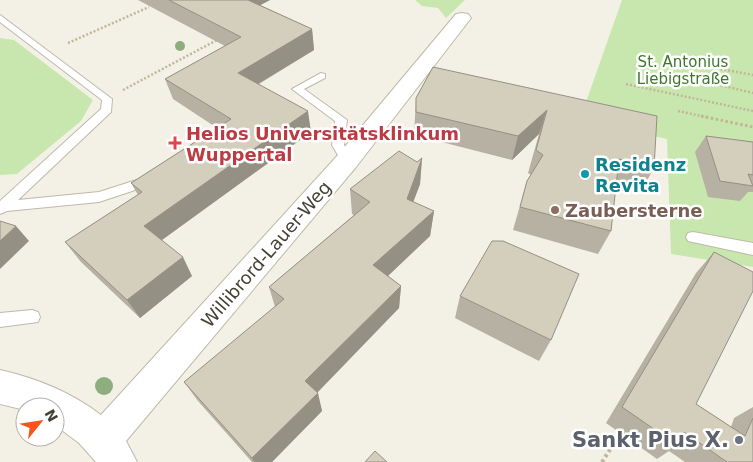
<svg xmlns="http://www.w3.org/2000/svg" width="753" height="462" font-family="'DejaVu Sans',sans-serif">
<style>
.green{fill:#c7e7af}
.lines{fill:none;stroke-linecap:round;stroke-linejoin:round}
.lane-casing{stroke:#beb9a9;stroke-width:2}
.street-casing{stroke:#beb9a9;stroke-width:2}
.path-far2{stroke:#c0b79a;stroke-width:2.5;stroke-dasharray:2 2;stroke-linecap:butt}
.path-far1{stroke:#c0b79a;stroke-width:3;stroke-dasharray:2.5 2.5;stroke-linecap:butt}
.path{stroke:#c0b79a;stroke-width:4;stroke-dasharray:3 3;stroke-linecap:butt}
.lane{fill:#fff;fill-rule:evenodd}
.street{fill:#fff;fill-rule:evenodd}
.tree{fill:#8fae7e}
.wall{fill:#b6b1a2}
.shaded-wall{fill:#949084}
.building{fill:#d4cebc;stroke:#949084}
.health-dot{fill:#e0444e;stroke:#fff;stroke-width:2}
.culture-dot{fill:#0f9aa8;stroke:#fff;stroke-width:2}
.education-dot{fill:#8d6e63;stroke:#fff;stroke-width:2}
.worship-dot{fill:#6b7280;stroke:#fff;stroke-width:2}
.labels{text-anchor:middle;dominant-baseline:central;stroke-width:5;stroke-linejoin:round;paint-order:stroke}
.far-park-label{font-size:15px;fill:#3d7729;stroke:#fff}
.health-label{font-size:18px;font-weight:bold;fill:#be3a42;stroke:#fff;text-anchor:start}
.culture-label{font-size:18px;font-weight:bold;fill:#0d838f;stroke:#fff;text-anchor:start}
.education-label{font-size:18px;font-weight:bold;fill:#785e54;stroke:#fff;text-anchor:start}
.street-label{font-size:18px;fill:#464135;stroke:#fff}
.near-worship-label{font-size:21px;font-weight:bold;fill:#5b616d;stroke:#fff;text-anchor:end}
</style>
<rect width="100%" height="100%" fill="#f3f1e6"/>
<path class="green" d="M415 0H465L446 18 438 8 422 6Z
M622 0H753V267L671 254 667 139 580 119Z
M0 38 14 40 93 100 81 121 17 174 0 175Z"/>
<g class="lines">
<g class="lane-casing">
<path id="lane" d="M0 15 112 99 111 112 18 200 99 192 149 176 153 178 155 181 153 184 99 202 7 211 0 214V201L101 109 102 100 0 22Z
M321 73 325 74V78L304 89 347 120 344 145 353 161 351 164H343L332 145 335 121 292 89Z
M693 232 753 243V255L688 241 686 237 688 233Z
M32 310 38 312 40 317 38 322 0 327V313Z"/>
</g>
<g class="street-casing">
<path id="street" d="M462 13 468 14 471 18 356 167 126 441 137 462H96L79 443 55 425V407H25V410L0 404V370C36 378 71 392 101 415L338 155 456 14Z"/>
</g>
<path class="path-far2" d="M68 43 149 7
M673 60 753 75
M678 75 753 93
M626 84 753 111
M123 90 217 40
M678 111 706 117"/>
<path class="path-far1" d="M701 116 753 127"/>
<path class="path" d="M602 462 611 448"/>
<use href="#lane" class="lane"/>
<use href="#street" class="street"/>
</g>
<g class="tree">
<circle cx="180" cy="46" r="5"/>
<circle cx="104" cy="386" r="9"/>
</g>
<path class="wall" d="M138 0H270L260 5 312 29 314 50 259 84 311 132 162 240 192 276 140 318 81 262 65 242 138 195 131 183 217 128 173 99 165 79 225 46Z
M433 67 654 168 641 191 616 185 611 231 598 254 513 230 527 181 531 175 528 173 539 134 512 160 414 135 416 98Z
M706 136 753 142V192H748L740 201 708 197 695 152Z
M422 158 420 184 413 202 434 211 430 236 388 276 401 286 399 308 317 393 322 411 272 462H252L198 401 184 382 275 307 269 287 354 215 352 214 350 189 417 162Z
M714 252 696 404 731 427 734 418 753 407V462H685L669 451 657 459 606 423 696 273Z
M460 296 551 340 539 361 455 318Z"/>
<path class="shaded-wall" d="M238 0H270L242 15Z
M312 29 314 50 243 93 238 73Z
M547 110 539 134 512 160 518 136Z
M308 111 311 132 155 245 144 226Z
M422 158 420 184 405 224 407 199Z
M434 211 430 236 374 289 373 265Z
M16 226 29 241 0 269V241Z
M183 257 192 276 140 318 127 300Z
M401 286 399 308 310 400 305 381Z
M318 393 322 411 272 462H254L252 458Z"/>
<path class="building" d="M169 0H248L312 29 238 73 308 111 144 226 183 257 127 300 65 242 142 192 131 183 231 119 165 79 241 37Z
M433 67 657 116 654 168 619 159 611 231 520 207 527 181 543 155 536 150 547 110 518 136 416 112V98Z
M706 136 753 142V175L748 174 753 186 720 181Z
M399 151 417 162 422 158 407 199 434 211 373 265 401 286 305 381 318 393 252 458 184 382 284 299 269 287 370 202 350 189Z
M0 221 16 226 0 241Z
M492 241H503L579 274 551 340 460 296Z
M714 252 753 272V291L696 404 745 436 753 418V462H727L684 432 677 445 622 407Z
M375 451 387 462H365Z"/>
<path class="health-dot" d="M172.5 135.5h5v5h5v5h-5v5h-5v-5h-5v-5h5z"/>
<circle class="culture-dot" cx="585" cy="174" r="5"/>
<circle class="education-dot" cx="555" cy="210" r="5"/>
<circle class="worship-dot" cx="739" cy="440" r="5"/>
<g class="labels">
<g class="far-park-label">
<text x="683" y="62">St. Antonius<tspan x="683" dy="17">Liebigstraße</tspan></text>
</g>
<g class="health-label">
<text x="186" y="133">Helios Universitätsklinkum<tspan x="186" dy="21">Wuppertal</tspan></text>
</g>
<g class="culture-label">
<text x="595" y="164">Residenz<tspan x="595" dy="21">Revita</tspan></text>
</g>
<g class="education-label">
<text x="565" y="210">Zaubersterne</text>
</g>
<g class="street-label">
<text transform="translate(266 254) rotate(-49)">Willibrord-Lauer-Weg</text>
</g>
<g class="near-worship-label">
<text x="729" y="440">Sankt Pius X.</text>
</g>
</g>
<g transform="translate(40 422) rotate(60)"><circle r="24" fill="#ffffff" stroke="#b5b3ae"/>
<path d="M0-4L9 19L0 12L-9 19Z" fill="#f85418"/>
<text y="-8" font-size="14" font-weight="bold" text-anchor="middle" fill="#464135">N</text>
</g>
</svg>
